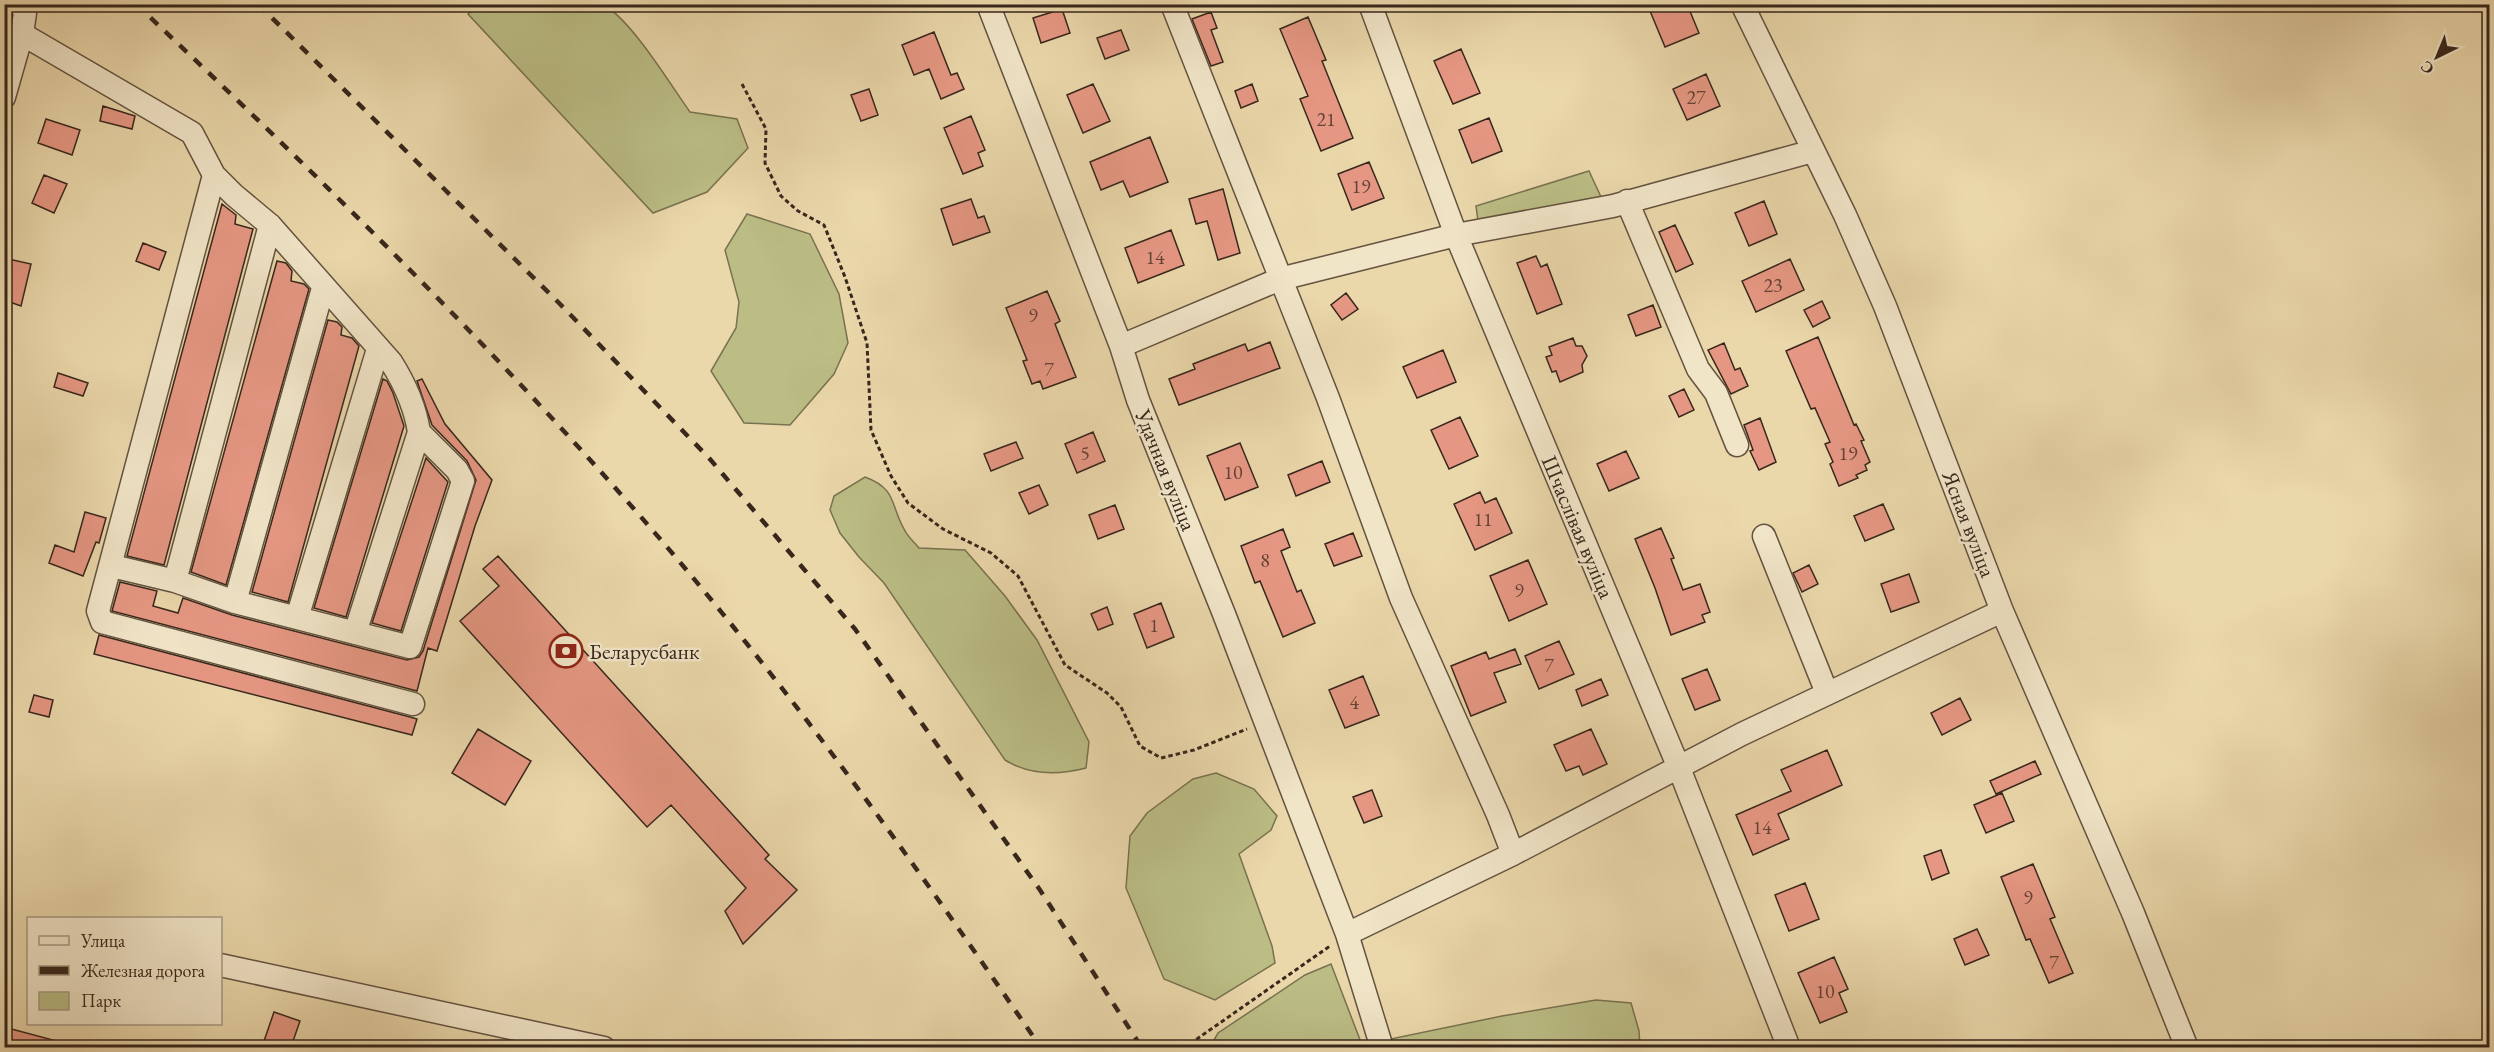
<svg xmlns="http://www.w3.org/2000/svg" width="2494" height="1052" font-family="'EB Garamond',serif">
<style>
.green{fill:#bbbd85;stroke:#797250;stroke-width:1.5}
.building{fill:#e69783;stroke:#37271c;stroke-width:1.5}
.lines{fill:none;stroke-linecap:round;stroke-linejoin:round}
.minor-casing{stroke:#645340;stroke-width:25}
.path{stroke:#37271c;stroke-width:3;stroke-dasharray:4.5 3;stroke-linecap:butt}
.minor{stroke:#f1e5c8;stroke-width:22}
.rail{stroke:#37271c;stroke-width:4.5;stroke-dasharray:10 10;stroke-linecap:butt}
.labels{text-anchor:middle;dominant-baseline:central;stroke-width:5;stroke-linejoin:round;paint-order:stroke}
.number-label{font-size:20px;fill:#634336}
.street-label{font-size:22px;fill:#37271c;stroke:#f1e5c8}
.poi-label{font-size:22px;fill:#37271c;stroke:#f1e5c8;text-anchor:start}
</style>
<rect width="100%" height="100%" fill="#ead7aa"/>
<filter id="stains"><feTurbulence type="fractalNoise" baseFrequency=".00333" numOctaves="4"/><feColorMatrix values="0 0 0 0 .2 0 0 0 0 .09 0 0 0 0 .02 0 0 0 .5 -.17"/></filter>
<radialGradient id="worn" r=".72"><stop offset=".6" stop-color="#630" stop-opacity="0"/><stop offset="1" stop-color="#630" stop-opacity=".3"/></radialGradient>
<path class="green" d="M481 4 604 5C632 21 670 84 690 112L737 119 748 148 707 192 653 213 468 14Z
M1589 171 1601 197 1478 221 1476 206Z
M747 214 810 234 839 294 848 343 834 374 790 425 744 423 711 371 736 328 739 302 725 250Z
M865 477C897 489 890 504 904 529 907 536 914 542 919 548L965 550 1005 596 1037 640 1089 742 1086 768C1059 775 1029 775 1005 760L884 583 859 557 840 533 830 510 834 496Z
M1216 773 1254 789 1277 816 1271 830 1239 854 1272 946 1275 963 1215 1000 1164 979 1126 888 1130 836 1147 813 1193 779Z
M1331 964 1362 1045 1502 1016 1596 1000 1631 1003 1639 1031 1640 1047 1212 1048 1211 1045 1218 1033 1305 975Z"/>
<path class="building" d="M1667 4H1687L1699 33 1665 47 1650 11Z
M1062 9 1070 33 1041 43 1033 18Z
M1211 12 1217 28 1211 30 1223 62 1211 66 1192 19Z
M1308 17 1326 60 1322 61 1353 138 1321 151 1300 99 1308 96 1280 29Z
M1121 30 1129 50 1105 59 1097 38Z
M934 32 951 75 957 73 964 89 941 99 929 69 914 75 902 45Z
M1461 49 1480 93 1453 104 1434 61Z
M1706 74 1720 106 1687 120 1673 89Z
M1093 84 1110 121 1083 133 1067 95Z
M1252 84 1258 101 1241 108 1235 91Z
M869 89 878 115 861 121 851 95Z
M103 106 135 116 132 129 100 121Z
M971 116 985 150 978 153 983 166 963 174 944 128Z
M1489 118 1502 151 1472 163 1459 130Z
M46 119 80 130 72 155 38 143Z
M1150 137 1168 182 1130 197 1123 181 1101 190 1090 162Z
M1369 162 1384 198 1352 210 1338 174Z
M44 175 67 184 54 213 32 203Z
M1223 189 1240 253 1218 260 1207 221 1196 224 1189 199Z
M971 199 978 218 984 216 990 232 953 245 941 209Z
M1764 201 1777 234 1749 246 1735 213Z
M222 204 236 215 235 224 253 229 164 565 127 556Z
M1675 225 1693 264 1676 272 1659 232Z
M1171 230 1184 265 1138 283 1125 248Z
M143 243 166 252 159 270 136 261Z
M1536 256 1541 267 1547 264 1562 304 1537 314 1517 263Z
M4 258 31 264 21 306 4 300Z
M1790 259 1804 290 1756 312 1742 281Z
M277 261 286 263 292 271 291 281 304 284 309 289 226 585 191 572Z
M1047 291 1060 321 1055 324 1076 377 1043 389 1040 381 1032 384 1023 361 1027 360 1006 308Z
M1346 293 1358 309 1342 320 1331 305Z
M1822 301 1830 318 1813 327 1804 310Z
M1653 305 1661 327 1636 336 1628 315Z
M328 320 337 322 342 327 341 335 352 338 359 346 288 602 252 592Z
M1818 337 1854 425 1856 424 1864 440 1861 441 1870 462 1865 465 1867 470 1856 475 1858 478 1839 486 1830 464 1833 462 1825 444 1830 442 1815 408 1811 409 1786 351Z
M1573 338 1576 346H1582L1587 356 1582 365 1583 372 1560 382 1556 371 1552 372 1546 357 1552 355 1549 347Z
M1270 342 1280 368 1179 405 1169 379 1195 369 1193 364 1245 344 1248 351Z
M1724 343 1735 370 1740 368 1748 386 1731 394 1708 350Z
M1443 350 1456 382 1417 398 1403 367Z
M58 373 88 383 83 396 54 387Z
M383 379 387 381 393 393 404 426 346 617 314 608Z
M422 379 445 424 492 480 475 526 437 651 428 648 417 691 112 611 120 582 157 591 153 606 178 613 183 598 232 615 407 660 419 657 423 651 476 480 467 461 432 425 417 381Z
M1684 389 1694 410 1679 417 1669 396Z
M1460 417 1478 456 1449 469 1431 430Z
M1760 418 1776 462 1759 470 1750 451 1753 450 1744 425Z
M1093 432 1105 461 1077 473 1065 444Z
M1016 442 1023 458 991 471 984 454Z
M1240 443 1258 487 1225 500 1207 456Z
M1626 451 1639 478 1609 491 1597 464Z
M426 458 448 482 401 631 372 623Z
M1322 461 1330 482 1296 496 1288 475Z
M1039 485 1048 505 1029 514 1019 493Z
M1480 492 1485 503 1496 498 1512 533 1475 550 1454 504Z
M1883 504 1894 529 1865 541 1854 516Z
M1115 505 1124 529 1098 539 1089 515Z
M85 512 106 518 99 543 96 542 83 576 49 563 55 545 74 552Z
M1661 528 1674 558 1671 559 1683 590 1700 584 1710 612 1702 615 1705 622 1671 635 1655 588 1635 539Z
M1283 529 1290 547 1281 551 1297 592 1301 590 1315 623 1283 637 1260 581 1255 583 1241 546Z
M1353 533 1362 556 1334 566 1325 544Z
M498 556 769 855 765 859 797 890 743 944 725 911 746 888 671 805 647 827 460 621 499 586 483 569Z
M1528 560 1547 604 1509 621 1490 576Z
M1809 565 1818 584 1802 592 1793 573Z
M1909 574 1919 602 1891 612 1881 584Z
M1161 603 1174 637 1147 648 1134 614Z
M1107 607 1113 624 1098 630 1091 614Z
M99 635 410 717 417 719 412 735 94 654Z
M1559 641 1574 674 1539 689 1525 656Z
M1515 649 1521 664 1494 673 1506 702 1471 716 1451 666 1486 652 1489 659Z
M1707 669 1720 700 1695 710 1682 679Z
M1363 676 1379 715 1345 728 1329 690Z
M1601 679 1608 695 1582 706 1576 690Z
M34 695 53 700 49 717 29 712Z
M1960 698 1971 720 1942 735 1931 713Z
M478 729 531 761 505 805 452 773Z
M1591 729 1607 764 1583 775 1579 766 1566 771 1554 745Z
M1827 750 1842 785 1778 814 1789 839 1753 855 1736 815 1791 791 1781 770Z
M2035 761 2041 774 1996 794 1990 781Z
M1372 790 1382 816 1364 823 1353 797Z
M2002 793 2014 821 1986 833 1974 805Z
M1941 850 1949 873 1932 880 1924 856Z
M2033 864 2055 917 2050 919 2073 973 2049 983 2030 939 2026 940 2001 877Z
M1805 883 1819 919 1789 931 1775 895Z
M1977 929 1989 955 1965 965 1954 939Z
M1834 957 1848 989 1839 993 1847 1012 1820 1023 1798 973Z
M274 1012 300 1021 291 1047H284L264 1041Z
M4 1027 64 1043 63 1047H4Z"/>
<g class="lines">
<g class="minor-casing">
<path id="minor" d="M988 4 1121 346 1138 400 1224 614 1347 934 1382 1048
M1172 4 1328 398 1401 598 1498 815 1513 854
M1370 4 1456 235 1679 768 1789 1048
M1742 4 1845 215 1885 306 2002 611 2133 913 2187 1048
M22 34 192 133 214 175 234 195 270 225 391 362C405 384 415 406 419 432L355 633
M4 97 22 34 25 13 21 4
M214 175 98 611 102 622 413 704
M1627 201 1698 369 1716 393 1737 445
M1121 346 1280 279 1456 235 1613 206 1813 151
M1764 536 1827 693
M112 566 175 581 235 602 410 647 463 481 457 470 419 432
M175 581 270 225
M235 602 323 288
M297 618 378 349
M1347 934 1513 854 1742 734 2002 611
M220 965 604 1048"/>
</g>
<path class="path" d="M742 84 766 129 765 163 781 196 798 211 824 225 845 277 867 343 871 430 891 476 908 503 943 529 991 553 1018 576 1065 665 1107 693 1121 707 1140 746 1161 758 1194 750 1247 729
M1184 1048 1330 946"/>
<use href="#minor" class="minor"/>
<path class="rail" d="M136 4C308 166 478 332 634 509 783 678 914 862 1041 1048
M258 4 559 303 709 458 855 629 1040 890 1142 1048"/>
</g>
<defs>
<g id="bank-ring" transform="scale(1.725)"><circle r="9.5" fill="#f1e5c8" stroke="#8f2418" stroke-width="1.5"/><path d="M-6-4H6V4H-6ZM0-2.3a2.3 2.3 0 1 0 0 4.6a2.3 2.3 0 1 0 0-4.6Z" fill="#8f2418"/></g>
</defs>
<g fill-rule="evenodd">
<use href="#bank-ring" x="566" y="651"/>
</g>
<g class="labels">
<g class="number-label">
<text x="1696" y="97">27</text>
<text x="1326" y="119">21</text>
<text x="1361" y="186">19</text>
<text x="1155" y="257">14</text>
<text x="1773" y="285">23</text>
<text x="1033" y="315">9</text>
<text x="1049" y="369">7</text>
<text x="1085" y="453">5</text>
<text x="1848" y="453">19</text>
<text x="1233" y="472">10</text>
<text x="1483" y="519">11</text>
<text x="1265" y="560">8</text>
<text x="1519" y="590">9</text>
<text x="1154" y="625">1</text>
<text x="1549" y="665">7</text>
<text x="1354" y="702">4</text>
<text x="1762" y="827">14</text>
<text x="2028" y="897">9</text>
<text x="2054" y="962">7</text>
<text x="1825" y="991">10</text>
</g>
<g class="street-label">
<text transform="translate(1166 470) rotate(68)">Удачная вуліца</text>
<text transform="translate(1969 524) rotate(69)">Ясная вуліца</text>
<text transform="translate(1578 527) rotate(67)">Шчаслівая вуліца</text>
</g>
<g class="poi-label">
<text x="589" y="651">Беларусбанк</text>
</g>
</g>
<rect width="2494" height="1052" fill="none" stroke="#ead7aa" stroke-width="24"/>
<rect x="6" y="6" width="2482" height="1040" fill="none" stroke="#37271c" stroke-width="3"/>
<rect x="12" y="12" width="2470" height="1028" fill="none" stroke="#37271c" stroke-width="1.5"/>
<rect x="27" y="917" width="195" height="108" fill="#f1e5c8" stroke="#a79983" stroke-width="1.5"/>
<rect x="39" y="936" width="30" height="9" fill="#f1e5c8" stroke="#a79983" stroke-width="1.5"/>
<text x="81" y="947" font-size="18" fill="#37271c">Улица</text>
<rect x="39" y="966" width="30" height="9" fill="#37271c" stroke="#a79983" stroke-width="1.5"/>
<text x="81" y="977" font-size="18" fill="#37271c">Железная дорога</text>
<rect x="39" y="992" width="30" height="18" fill="#bbbd85" stroke="#a79983" stroke-width="1.5"/>
<text x="81" y="1007" font-size="18" fill="#37271c">Парк</text>
<g transform="translate(2437 57) rotate(223)" stroke="#f1e5c8" stroke-width="4.5" paint-order="stroke">
<path d="M0-4.5L10 22L0 15L-10 22Z" fill="#37271c"/>
<text y="-9" font-size="16" font-weight="bold" text-anchor="middle" fill="#37271c">С</text>
</g>
<rect width="100%" height="100%" filter="url(#stains)"/>
<rect width="100%" height="100%" fill="url(#worn)"/>
</svg>
